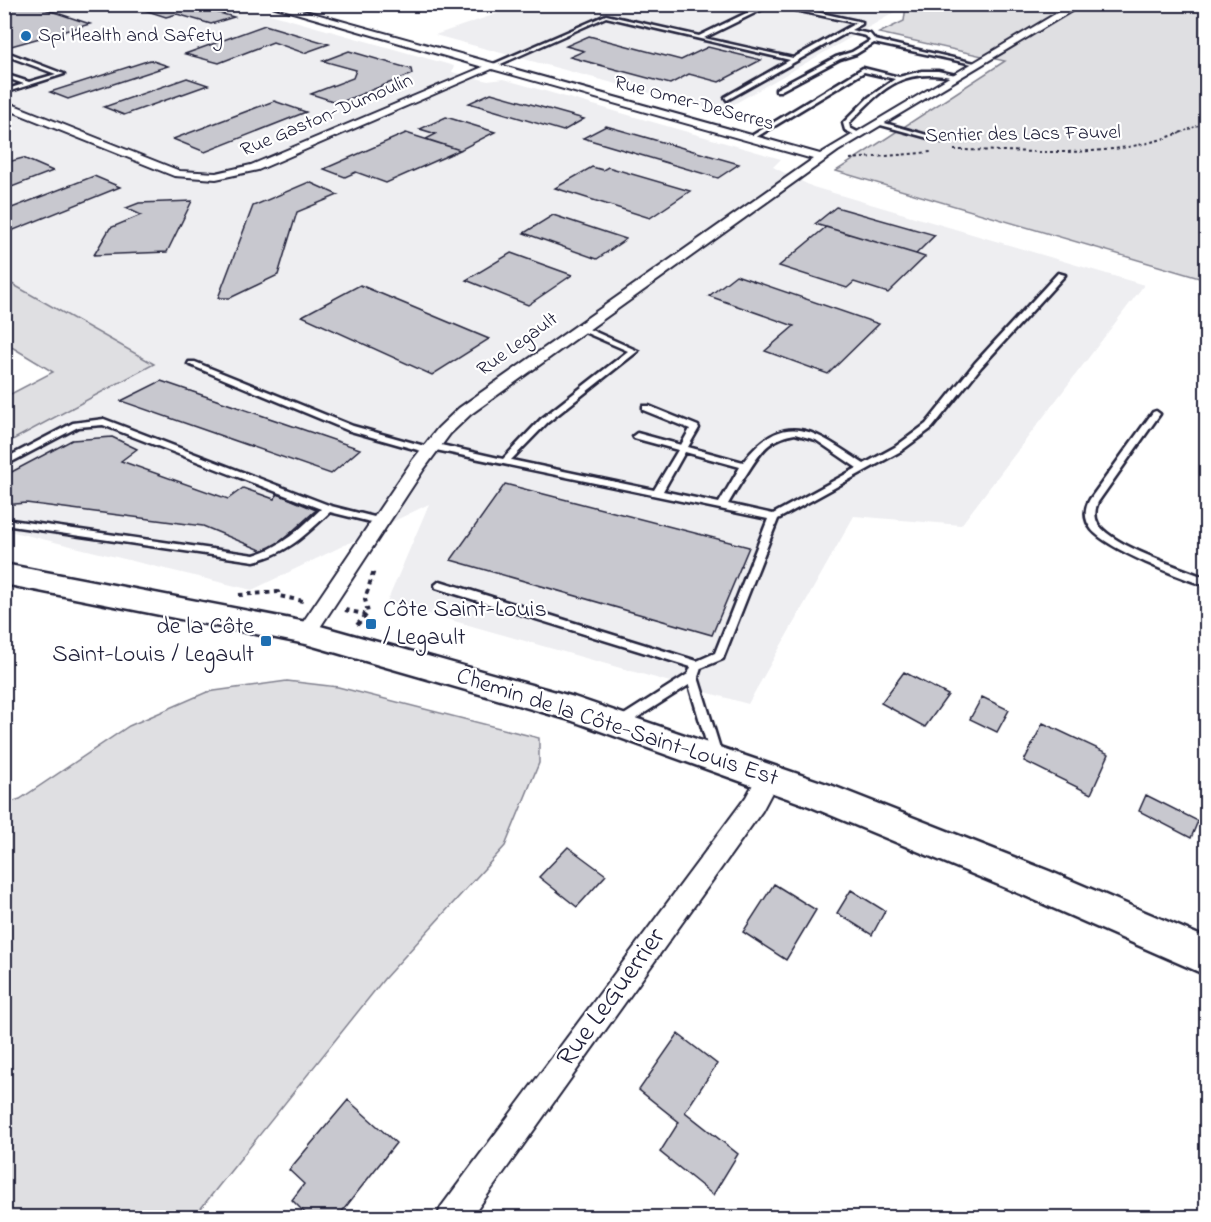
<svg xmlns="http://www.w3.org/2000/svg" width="1211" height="1222" font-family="'Indie Flower',sans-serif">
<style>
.built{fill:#eeeef1}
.green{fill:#dfdfe2;stroke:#80808e;stroke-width:1.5}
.building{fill:#c8c8cf;stroke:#22223b;stroke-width:1.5}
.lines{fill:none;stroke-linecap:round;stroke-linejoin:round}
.lane-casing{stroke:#22223b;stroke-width:5}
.street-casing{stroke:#22223b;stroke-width:4}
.secondary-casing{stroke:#22223b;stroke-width:5}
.path-far2{stroke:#22223b;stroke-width:1.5;stroke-dasharray:2 2;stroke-linecap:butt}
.path-far1{stroke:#22223b;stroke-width:2;stroke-dasharray:3 3;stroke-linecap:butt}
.path{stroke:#22223b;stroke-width:4;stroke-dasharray:4.5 4.5;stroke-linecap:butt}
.lane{fill:#fff;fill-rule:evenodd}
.street{fill:#fff;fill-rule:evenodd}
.secondary{fill:#fff;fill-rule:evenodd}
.poi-dot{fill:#1f6fb2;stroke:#fff;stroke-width:2}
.labels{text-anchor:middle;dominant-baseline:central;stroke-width:4.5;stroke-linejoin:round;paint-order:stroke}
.far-poi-label{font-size:20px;fill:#22223b;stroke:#fff;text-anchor:start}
.far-street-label{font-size:20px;fill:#22223b;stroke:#fff}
.poi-label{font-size:24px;fill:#22223b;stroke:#fff;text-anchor:start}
.street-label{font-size:24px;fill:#22223b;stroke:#fff}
.near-street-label{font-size:28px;fill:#22223b;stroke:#fff}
</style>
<rect width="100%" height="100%" fill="#fff"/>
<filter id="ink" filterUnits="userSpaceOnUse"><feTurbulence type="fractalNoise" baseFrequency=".0167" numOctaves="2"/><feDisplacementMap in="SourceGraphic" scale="12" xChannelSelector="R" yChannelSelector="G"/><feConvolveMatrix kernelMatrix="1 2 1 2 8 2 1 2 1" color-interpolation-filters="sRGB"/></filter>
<g filter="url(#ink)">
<path class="built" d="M5 5H238L454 66 452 72 488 81 503 79 781 159 773 167 813 187 1144 285 961 525 854 516 748 704 387 602 429 504 252 590 5 530V443L154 364 5 280Z
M522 5 902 4 906 6 720 112 435 35Z"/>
<path class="green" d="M902 5H1206V280L836 171 1005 61 879 33 904 21 906 6Z
M5 280 154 364 5 444V397L53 372 5 343Z
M287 681 338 687 539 738V763L505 846 384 979 194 1217H5V804L20 799 129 726 207 692Z"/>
<path class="building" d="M4 4H30L90 24 4 48Z
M143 4H186L234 17 211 24 177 14 166 17 135 7Z
M265 25 329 44 304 53 273 42 219 63 185 54Z
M589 36 681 60 708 47 761 60 719 82 689 74 670 84 570 57 584 51 566 46Z
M349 51 411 69 412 74 339 103 311 94 353 78 356 70 323 61Z
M150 60 168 66 68 99 50 92Z
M187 78 208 85 124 115 104 107Z
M491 93 584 119 563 131 469 103Z
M274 101 306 112 205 152 173 139Z
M446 117 495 132 460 150 426 139 436 134 420 129Z
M606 126 739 164 718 178 583 138Z
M406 133 460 150 386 183 356 172 345 177 324 169Z
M23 158 53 171 4 190V163Z
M592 167 603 170 608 167 690 191 650 218 555 188Z
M94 176 120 187 4 234V211Z
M309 182 338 195 297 212 278 275 230 298H218L253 206Z
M192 201 167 252 94 255 110 228 141 215 126 208 139 203Z
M836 207 935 235 916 254 815 224Z
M553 215 626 239 597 259 524 233Z
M826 227 916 254 925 257 888 293 854 282 847 288 779 266Z
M511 253 572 275 528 305 466 280Z
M736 275 879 324 828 374 765 351 794 326 709 296Z
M360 285 489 339 432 375 302 316Z
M161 381 360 449 331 474 121 401Z
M112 437 137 449 121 461 228 499 243 488 274 499 278 494 316 510 268 553 203 526 26 503 4 505V476L72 440Z
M505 484 749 547 712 635 451 560Z
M904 672 948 695 925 727 881 703Z
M982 697 1009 710 997 732 970 719Z
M1043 723 1109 754 1091 794 1024 761Z
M1146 795 1198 821 1191 838 1139 811Z
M568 847 606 875 577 907 539 877Z
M774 884 816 910 786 960 743 932Z
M851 890 885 911 872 935 837 913Z
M678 1034 717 1064 685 1112 738 1154 713 1195 660 1152 679 1122 639 1090Z
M348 1100 396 1143 337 1218H310L292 1200 304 1184 289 1170Z"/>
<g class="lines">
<g class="lane-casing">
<path id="lane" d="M765 4H780L862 22V24L851 30 870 34 875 40 979 64 977 65 874 43 856 54 840 59 780 91H776V89L836 57 852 52 870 41 866 36 848 32 727 100 725 97 790 60 606 17 494 67 489 66 606 15 699 36ZM771 5H772L856 23 793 58 704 38Z
M4 54H12L64 74 4 93V90L24 84 4 77V74L29 82 56 74 10 57H4Z
M863 68 899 77 922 71H938L960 76 957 78C902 67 885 86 849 123L850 128 861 134V136L859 137 845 130 843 123 869 97 895 79 864 72 753 139 748 138Z
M877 122H881L948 141 943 142 877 124Z
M1058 273 1065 275 981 367 932 428 901 451 778 519 724 656 723 659 701 668 698 677 723 758 721 762 717 763 713 762 711 758 689 685 624 726 620 728 616 726 614 723 616 720 688 674 691 667 436 588 435 585 440 581 697 661 715 653 768 519 431 449V452H425L347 430 188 364 189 362H195L353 426 428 447 429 444 432 443 503 459 541 419 628 351 575 328 582 326 638 351 547 423 511 460 654 490 678 450 634 438 633 436 637 433 681 445 690 429 643 410V406H649L698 426 699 428 688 447 743 462C786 406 817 433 864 464L895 447 926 424 975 363ZM795 434 816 440 857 468 773 514 728 504C735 492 743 479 751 467 763 449 771 438 795 434ZM685 452 740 467 719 503 663 491Z
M1156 411 1160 414 1098 502C1095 509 1094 517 1098 524 1114 547 1180 567 1206 578V586C1179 577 1109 550 1092 530 1084 520 1084 509 1090 499L1153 412Z
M104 419 331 506 382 519 384 521 379 524 330 512C305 535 288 553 254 561L4 525V519L254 555C282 547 301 528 321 509L103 425 78 427 4 466V459L73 423Z"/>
</g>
<g class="street-casing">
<path id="street" d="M265 4H280L820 154 1072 4H1083L838 151 471 414 450 434 424 469 313 638 306 640 299 638 296 633 299 628 412 461 438 428 459 408 813 159 492 69 258 170 216 179 174 176 4 108V101L180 171 216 173 251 165 483 67Z
M769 767 777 770 780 777 762 811 471 1218H437L441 1207 746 797 761 770Z"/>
</g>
<g class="secondary-casing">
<path id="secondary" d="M4 564 306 622 574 697 833 786 1049 871 1206 938V975L1023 895 809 806 570 720 306 644 4 584Z"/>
</g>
<path class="path-far2" d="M1178 134 1206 122"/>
<path class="path-far1" d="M954 150C1029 150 1111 161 1182 132
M850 159 932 152"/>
<path class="path" d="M239 595 278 592 279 596 303 601
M345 610 364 614
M357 625 368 613 365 599 374 570"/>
<use href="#lane" class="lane"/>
<use href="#street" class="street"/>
<use href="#secondary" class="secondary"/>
</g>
</g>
<g class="poi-dot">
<circle cx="26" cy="36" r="6"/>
<rect x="365" y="618" width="12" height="12" rx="3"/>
<rect x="260" y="635" width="12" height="12" rx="3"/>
</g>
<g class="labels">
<g class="far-poi-label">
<text x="38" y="36">Spi Health and Safety</text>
</g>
<g class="far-street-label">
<text transform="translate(694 104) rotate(15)">Rue Omer-DeSerres</text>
<text transform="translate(327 116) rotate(-23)">Rue Gaston-Dumoulin</text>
<text transform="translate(1023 135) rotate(-1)">Sentier des Lacs Fauvel</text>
<text transform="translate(518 345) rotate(-36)">Rue Legault</text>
</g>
<g class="poi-label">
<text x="383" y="610">Côte Saint-Louis<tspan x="383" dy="28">/ Legault</tspan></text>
<text x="254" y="627" text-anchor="end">de la Côte<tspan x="254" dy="28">Saint-Louis / Legault</tspan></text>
</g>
<g class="street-label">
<text transform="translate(617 728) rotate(18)">Chemin de la Côte-Saint-Louis Est</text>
</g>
<g class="near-street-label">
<text transform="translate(612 998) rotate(-54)">Rue LeGuerrier</text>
</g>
</g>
<rect width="1211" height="1222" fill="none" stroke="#fff" stroke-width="24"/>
<rect x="12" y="12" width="1187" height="1198" fill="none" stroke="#22223b" stroke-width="2" filter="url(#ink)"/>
</svg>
